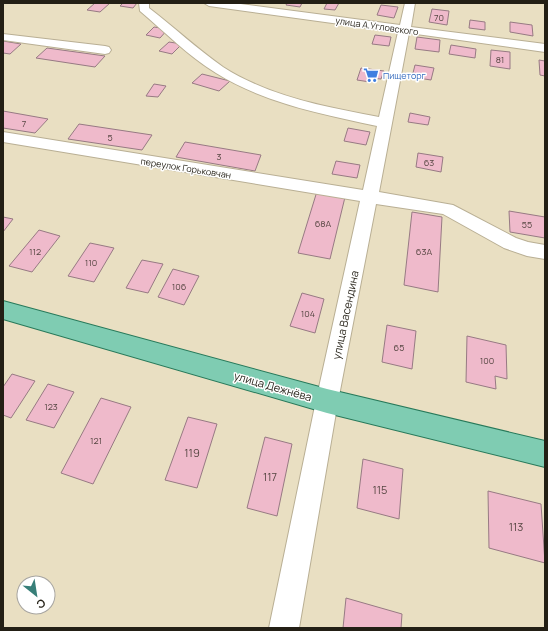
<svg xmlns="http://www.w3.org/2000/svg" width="548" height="631" font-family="Manrope,sans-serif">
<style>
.building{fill:#efbacb;stroke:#977a83}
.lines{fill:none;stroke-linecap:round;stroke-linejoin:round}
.minor-casing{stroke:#b9af94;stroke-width:2}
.major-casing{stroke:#28795a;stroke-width:2}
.minor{fill:#fff;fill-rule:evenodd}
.major{fill:#7fccb2;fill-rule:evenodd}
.labels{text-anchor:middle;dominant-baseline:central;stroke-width:3;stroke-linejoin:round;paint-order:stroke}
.number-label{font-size:9px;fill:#564642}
.far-street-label{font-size:9px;fill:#231f15;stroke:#fff}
.far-shop-label{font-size:9px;fill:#366cbe;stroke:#fff;text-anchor:start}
.street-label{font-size:11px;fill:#231f15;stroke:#fff}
.near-number-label{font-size:11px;fill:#564642}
</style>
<rect width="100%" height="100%" fill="#e9dfc2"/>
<path class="building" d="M95 3H110L100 12 87 10Z
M123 3H137L133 8 120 6Z
M287 3H302L300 7 286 5Z
M327 3H339L335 10 324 9Z
M381 5 398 7 394 18 377 15Z
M432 9 449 11 447 25 429 22Z
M470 20 485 22V30L469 28Z
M510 22 532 25 533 36 510 32Z
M154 27 168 29 160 38 146 35Z
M375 35 391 37 389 46 372 44Z
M417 37 440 40 439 52 415 49Z
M3 41 21 44 10 54 3 53Z
M169 42 182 44 172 54 159 51Z
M451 45 476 49 475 58 449 54Z
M47 48 105 56 95 67 36 58Z
M491 50 510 52V69L490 66Z
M539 60 545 61V76L540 75Z
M415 65 434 68 431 80 412 77Z
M361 68 384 71 381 79 371 78 370 82 357 80Z
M202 74 230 81 219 91 192 83Z
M154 84 166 86 158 97 146 96Z
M3 111 48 119 35 133 3 128Z
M410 113 430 117 428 125 408 122Z
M79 124 152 135 142 150 68 139Z
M348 128 370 132 366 145 344 141Z
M185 142 261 155 255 171 176 157Z
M418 153 443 157 441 172 416 167Z
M336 161 360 165 357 178 332 174Z
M318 188 346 193 330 259 298 253Z
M509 211 545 217V238L510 232Z
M412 212 442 217 438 292 404 285Z
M3 217 13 219 3 232Z
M39 230 60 236 32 272 9 266Z
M90 243 114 248 94 282 68 276Z
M142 260 163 264 148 293 126 288Z
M173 269 199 276 184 305 158 297Z
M302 293 324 299 315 333 290 326Z
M387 325 416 331 412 369 382 362Z
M467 336 506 345 507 379 495 376 496 389 466 382Z
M12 374 35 381 11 418 3 415V387Z
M48 384 74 392 54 428 26 420Z
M101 398 131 407 93 484 61 473Z
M188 417 217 424 197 488 165 480Z
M265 437 292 444 277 516 247 508Z
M363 459 403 469 399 519 357 508Z
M488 491 541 504 545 563 489 548Z
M346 598 402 614 401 628H343Z"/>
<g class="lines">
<g class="minor-casing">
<path id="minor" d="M139 3H149V8C174 27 197 49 223 67 270 97 326 107 379 117L398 32 209 6 204 3H233L400 25 405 3H415L411 27 545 44V52L409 33 379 192 453 205 516 238 528 242 545 245V259L527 256 504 248 443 214 376 204 338 401 299 628H269L316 401 360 201 3 142V132L363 190 377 126C322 114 264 103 216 73 188 56 165 32 140 11Z
M3 34 105 46 109 47 111 50 109 53 105 54 3 40Z"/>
</g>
<g class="major-casing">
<path id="major" d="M3 301 327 389 545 441V467L327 413 3 319Z"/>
</g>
<use href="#minor" class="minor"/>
<use href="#major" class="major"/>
</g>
<defs>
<g id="supermarket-bare" transform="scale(1.2)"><path d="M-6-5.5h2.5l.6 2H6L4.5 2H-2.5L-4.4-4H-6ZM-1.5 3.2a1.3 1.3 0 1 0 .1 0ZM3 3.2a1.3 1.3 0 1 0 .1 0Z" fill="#3f7fe0" stroke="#fff" stroke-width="2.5" paint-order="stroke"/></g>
</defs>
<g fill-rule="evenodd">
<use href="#supermarket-bare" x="371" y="75"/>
</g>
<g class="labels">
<g class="number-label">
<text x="439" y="17">70</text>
<text x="500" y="59">81</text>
<text x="24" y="123">7</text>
<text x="110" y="137">5</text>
<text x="219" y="156">3</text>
<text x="429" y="162">63</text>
<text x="323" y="223">68А</text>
<text x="527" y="224">55</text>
<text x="35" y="251">112</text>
<text x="424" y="251">63А</text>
<text x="91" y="262">110</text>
<text x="179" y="286">106</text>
<text x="308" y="313">104</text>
<text x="399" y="347">65</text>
<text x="487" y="360">100</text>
<text x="51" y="406">123</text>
<text x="96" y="440">121</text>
</g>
<g class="far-street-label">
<text transform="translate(377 26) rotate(8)">улица А.Угловского</text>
<text transform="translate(186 168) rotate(9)">переулок Горьковчан</text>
</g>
<g class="far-shop-label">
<text x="383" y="75">Пищеторг</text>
</g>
<g class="street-label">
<text transform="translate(345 315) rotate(-78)">улица Васендина</text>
<text transform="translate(273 386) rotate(16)">улица Дежнёва</text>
</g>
<g class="near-number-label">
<text x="192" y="452">119</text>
<text x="270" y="476">117</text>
<text x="380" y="489">115</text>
<text x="516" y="526">113</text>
</g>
</g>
<rect width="548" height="631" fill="none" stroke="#231f15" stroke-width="8"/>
<g transform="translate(36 595) rotate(150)"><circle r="19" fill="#ffffff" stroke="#a7a5a1"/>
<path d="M0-3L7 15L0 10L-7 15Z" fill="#387f79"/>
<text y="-6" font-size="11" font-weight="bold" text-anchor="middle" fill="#231f15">С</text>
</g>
</svg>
